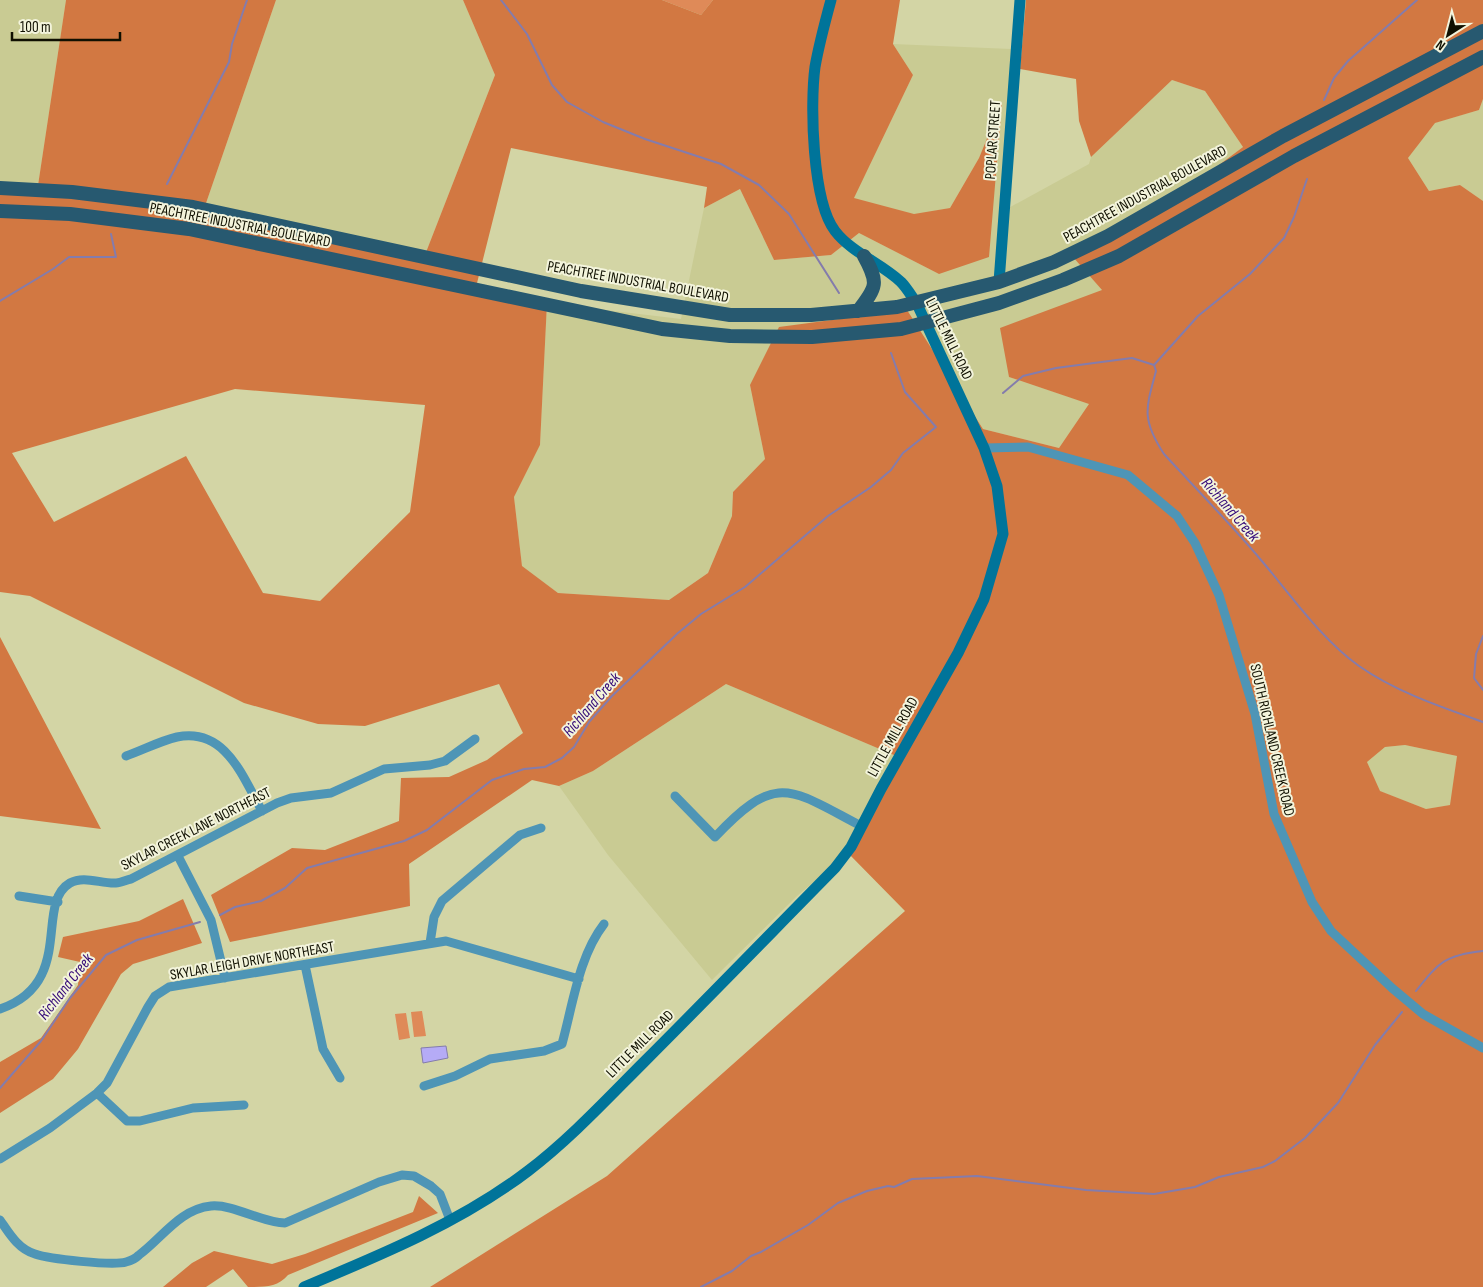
<svg xmlns="http://www.w3.org/2000/svg" width="1483" height="1287" font-family="'Sofia Sans Condensed',sans-serif">
<style>
.built{fill:#c9cb93}
.green{fill:#df8a58}
.forest{fill:#d27842;fill-rule:evenodd}
.water{fill:#b5abf6;stroke:#847cac}
.lines{fill:none;stroke-linecap:round;stroke-linejoin:round}
.stream{stroke:#847cac;stroke-width:2}
.street{stroke:#4e95b6;stroke-width:9}
.secondary{stroke:#00749a;stroke-width:11}
.primary{stroke:#275970;stroke-width:14}
.labels{text-anchor:middle;dominant-baseline:central;stroke-width:4;stroke-linejoin:round;paint-order:stroke}
.street-label{font-size:15px;fill:#101001;stroke:#f3f4dc}
.water-label{font-size:16px;font-style:italic;fill:#340978;stroke:#f3f4dc}
</style>
<rect width="100%" height="100%" fill="#d3d5a5"/>
<path class="built" d="M0 0H66L37 192 0 190Z
M276 0H463L495 75 423 260 204 209Z
M893 44 1011 49 1003 211 1089 164 1091 157 1172 80 1205 91 1243 147 1199 180 1074 257 1102 290 1009 377 1090 404 1059 448 983 429 941 362 750 385 765 459 733 492 732 516 708 573 669 600 558 593 522 567 514 497 540 445 547 303 681 319 704 208 740 189 774 260 831 255 859 233 939 274 1002 104 979 158 950 208 914 215 853 199 913 75Z
M1483 99V201L1460 185 1429 191 1408 158 1434 123 1479 110Z
M726 684 901 758 848 853 797 896 712 980 608 855 559 786 593 771Z
M1405 745 1457 756 1451 805 1426 809 1379 791 1367 762 1385 747Z"/>
<path class="green" d="M662 0H713L701 15Z
M422 1011 426 1036 414 1037 411 1012Z
M406 1013 410 1038 399 1040 395 1014Z"/>
<path class="forest" d="M66 0H276L204 209 423 260 495 75 463 0H662L701 15 713 0H900L893 44 913 75 854 198 914 214 950 208 979 158 1002 102 989 257 939 274 859 233 831 255 774 260 740 189 704 208 707 187 511 148 475 291 547 303 540 445 514 497 522 566 558 593 669 600 708 573 732 516 733 492 765 459 750 385 779 327 907 310 983 429 1059 448 1089 404 1009 377 1000 328 1102 290 1073 257 1199 180 1243 147 1205 91 1172 80 1091 157 1079 121 1076 79 1020 69 1026 0H1483V99L1479 110 1435 123 1408 158 1429 191 1460 185 1483 201V1287H430L607 1176 905 911 848 853 901 758 726 684 593 771 559 786 532 780 409 864 410 906 230 942 211 895 292 848 325 850 399 821 401 778 449 777 487 760 523 733 499 684 365 726 318 724 244 703 30 596 0 592V190L37 192ZM235 389 425 405 410 512 320 601 263 593 186 456 54 522 12 453ZM1405 745 1457 756 1450 805 1426 809 1380 791 1367 762 1385 747Z
M0 637 101 829 0 816Z
M183 899 202 943 133 964 121 974 78 1049 53 1079 0 1113V1062L41 1038 78 985 80 962 58 957 63 937 139 921Z
M419 1196 438 1213 288 1275C278 1287 265 1287 248 1287L233 1269 206 1287H163L192 1263 214 1251 272 1264 305 1254 413 1212Z"/>
<path class="water" d="M446 1046 448 1058 423 1063 421 1048Z"/>
<g class="lines">
<path class="stream" d="M501 0 527 34 552 85 567 102 603 122 645 139 721 164 759 185 789 214 839 293
M1324 100 1334 78 1348 61 1417 0
M167 184 229 62 232 44 247 0
M0 301 53 269 69 257H116L111 234
M1154 365 1156 371C1146 408 1141 419 1164 454 1196 489 1230 523 1261 560 1291 595 1321 639 1359 666 1396 692 1441 707 1483 722
M1154 365 1198 316 1250 274 1284 238 1294 217 1307 179
M1003 393 1023 376 1056 368 1132 358 1154 365
M1483 636 1476 654 1474 678 1483 690
M220 915 235 907 261 901 285 888 307 868 404 841 427 830 492 780 524 769 545 767 562 758 574 747 589 722 612 696 678 633 701 614 745 587 828 516 871 487 891 470 903 453 936 427 905 392 891 353
M1416 991C1439 962 1445 955 1483 951
M0 1088 41 1041 70 998 106 955 137 940 200 922
M701 1287 732 1271 751 1256 761 1252 808 1225 838 1203 867 1191 888 1186 894 1187 912 1179 977 1176 1086 1190 1154 1194 1195 1187 1219 1177 1263 1167 1275 1161 1305 1138 1338 1103 1375 1045 1402 1012"/>
<path class="street" d="M984 448 1028 447 1128 475 1177 516 1195 543 1219 595 1255 714 1274 814 1312 902 1331 931 1392 988 1423 1014 1483 1048
M126 756C143 750 160 741 177 737 226 727 243 778 262 811
M675 796 715 837C777 771 790 789 861 826
M178 856 211 920 225 978
M19 896 58 902
M430 943 434 917 442 901 520 835 541 828
M305 965 323 1049 340 1078
M0 1009C76 983 34 904 70 883 84 875 101 884 116 883 121 883 126 880 131 879L277 803 291 798 331 793 384 769 430 765 445 761 475 739
M424 1086 455 1076 490 1059 544 1051 562 1044C573 1004 579 956 604 924
M97 1093 127 1121H140L193 1108 244 1105
M0 1159 50 1128 97 1093 107 1083 148 1007 155 996 169 987 446 941 579 979
M0 1220C9 1233 18 1249 35 1254 49 1259 113 1266 126 1262 130 1261 136 1258 139 1255 162 1238 180 1209 211 1206 234 1204 262 1223 285 1223L379 1182 402 1175 414 1176 431 1186 440 1194 450 1220"/>
<path class="secondary" d="M999 282 1020 0
M304 1287C381 1255 461 1222 528 1171 570 1139 607 1099 644 1062 708 998 772 932 835 868L851 847 881 789 958 653 984 599 1003 534 997 486 984 448 917 304C912 297 907 288 901 282 881 263 852 253 835 231 812 201 810 104 815 67 819 44 825 22 831 0"/>
<path class="primary" d="M0 188 72 192 193 207 581 291 730 315H811L897 307 999 282 1054 262 1108 236 1283 136 1483 31
M0 211 70 214 189 229 662 329 730 336 812 337 901 329 999 303 1063 280 1119 256 1294 156 1483 57
M858 311C877 287 879 283 864 256"/>
</g>
<g class="labels">
<g class="street-label">
<text transform="translate(993 140) rotate(-86)">POPLAR STREET</text>
<text transform="translate(1145 194) rotate(-29)">PEACHTREE INDUSTRIAL BOULEVARD</text>
<text transform="translate(240 225) rotate(11)">PEACHTREE INDUSTRIAL BOULEVARD</text>
<text transform="translate(638 282) rotate(10)">PEACHTREE INDUSTRIAL BOULEVARD</text>
<text transform="translate(949 339) rotate(64)">LITTLE MILL ROAD</text>
<text transform="translate(893 737) rotate(-61)">LITTLE MILL ROAD</text>
<text transform="translate(1272 740) rotate(77)">SOUTH RICHLAND CREEK ROAD</text>
<text transform="translate(196 829) rotate(-27)">SKYLAR CREEK LANE NORTHEAST</text>
<text transform="translate(252 961) rotate(-10)">SKYLAR LEIGH DRIVE NORTHEAST</text>
<text transform="translate(640 1044) rotate(-45)">LITTLE MILL ROAD</text>
</g>
<g class="water-label">
<text transform="translate(1230 510) rotate(49)">Richland Creek</text>
<text transform="translate(592 705) rotate(-49)">Richland Creek</text>
<text transform="translate(66 987) rotate(-52)">Richland Creek</text>
</g>
</g>
<g transform="translate(1448 35) rotate(216)" stroke="#f3f4dc" stroke-width="4" paint-order="stroke">
<path d="M0-4L9 19L0 12L-9 19Z" fill="#101001"/>
<text y="-8" font-size="14" font-weight="bold" text-anchor="middle" fill="#101001">N</text>
</g>
<path d="M12 32v8h108v-8" fill="none" stroke="#101001" stroke-width="2.5"/>
<text x="20" y="32" font-size="15" fill="#101001" stroke="#f3f4dc" stroke-width="4" paint-order="stroke">100 m</text>
</svg>
